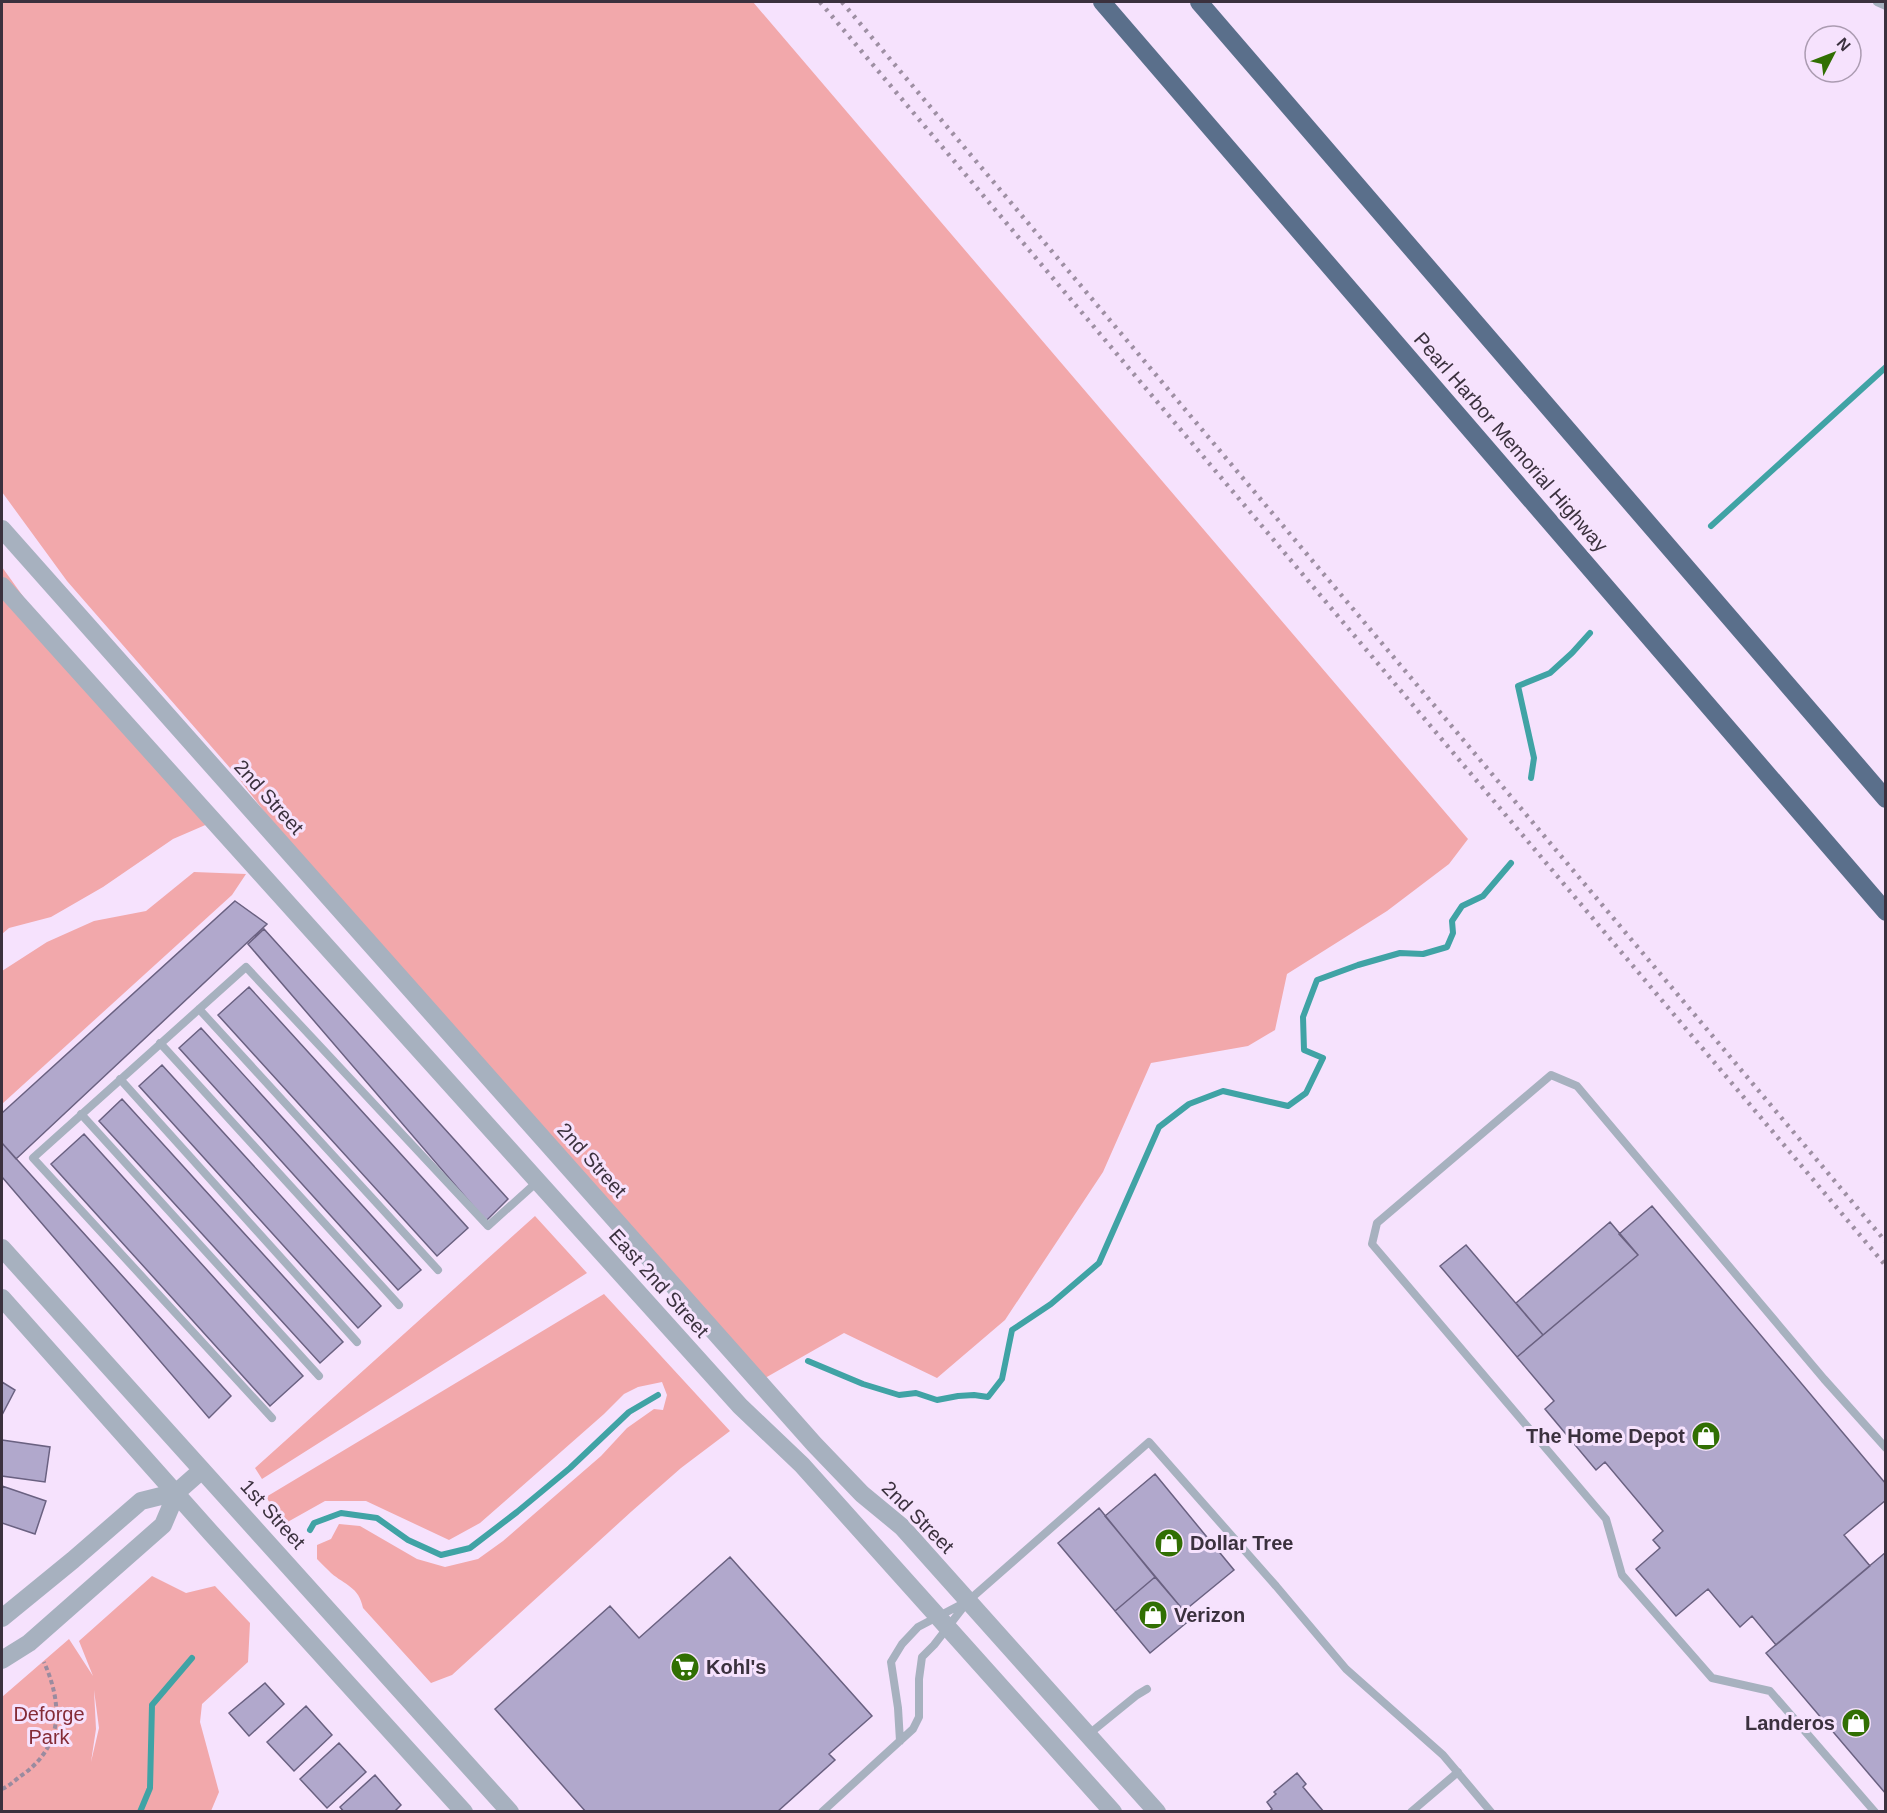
<svg xmlns="http://www.w3.org/2000/svg" width="1887" height="1813" font-family="Helvetica,sans-serif">
<style>
.green{fill:#f2a8ab;fill-rule:evenodd}
.lines{fill:none;stroke-linecap:round;stroke-linejoin:round}
.stream{stroke:#40a3a5;stroke-width:6}
.building{fill:#b1a8cc;stroke:#6a6181;stroke-width:1.5}
.path{stroke:#9a8b9f;stroke-width:4;stroke-dasharray:4.5 3;stroke-linecap:butt}
.service{stroke:#a7b1bf;stroke-width:8}
.tertiary{stroke:#a7b1bf;stroke-width:18}
.motorway{stroke:#5a6f8b;stroke-width:18}
.rail{stroke:#9e8fa3;stroke-width:4.5;stroke-dasharray:3 6;stroke-linecap:butt}
.labels{text-anchor:middle;dominant-baseline:central;stroke-width:6;stroke-linejoin:round;paint-order:stroke}
.street-label{font-size:20px;fill:#3b313e;stroke:#f6e2fd}
.poi-label{font-size:20px;font-weight:bold;fill:#3b313e;stroke:#f6e2fd;text-anchor:start}
.park-label{font-size:20px;fill:#842b36;stroke:#f6e2fd}
</style>
<rect width="100%" height="100%" fill="#f6e2fd"/>
<path class="green" d="M2 2H753L1468 839 1449 864 1387 911 1287 974 1275 1030 1248 1046 1151 1063 1103 1172 1005 1320 937 1378 844 1333 760 1381 317 881 237 776 67 581 2 492Z
M2 567 50 634 210 823 173 839 103 887 51 917 9 928 2 934Z
M194 872 246 874 232 895 2 1104V971L47 942 94 921 146 911Z
M535 1216 587 1273 262 1479 255 1468Z
M604 1294 730 1431 681 1468 632 1511 452 1675 431 1683 363 1608C359 1587 345 1585 331 1573 326 1568 321 1563 317 1559V1545L331 1539 339 1524 360 1526 417 1559 445 1567 478 1559 503 1541 601 1456 627 1428 654 1409 663 1410 667 1395 662 1382 638 1387 624 1394 604 1414 480 1523 449 1540 366 1501H325L284 1524 266 1497Z
M152 1576 186 1593 215 1586 250 1623 248 1662 202 1704 200 1722 219 1792 211 1811H2V1697L69 1639 93 1676 79 1641ZM94 1690 99 1728 91 1762 96 1729Z"/>
<g class="lines">
<path class="stream" d="M1711 526 1886 367
M1531 778 1534 758 1518 686 1550 673 1572 653 1590 633
M808 1361 863 1384 899 1395 916 1393 937 1400 958 1396 974 1395 988 1397 1002 1379 1012 1330 1051 1304 1099 1263 1159 1127 1189 1104 1223 1091 1288 1106 1306 1093 1323 1058 1304 1050 1303 1017 1317 980 1358 965 1400 953 1423 954 1447 947 1453 933 1452 921 1462 906 1483 896 1511 863
M310 1530 314 1523 341 1513 377 1518 408 1540 441 1555 470 1548 517 1512 570 1468 629 1412 658 1395
M140 1812 150 1788 152 1705 192 1658"/>
</g>
<path class="building" d="M235 901 267 924 16 1159 2 1143V1113Z
M264 929 508 1199 486 1221 248 944Z
M249 987 468 1228 437 1256 218 1015Z
M201 1028 421 1270 398 1290 179 1048Z
M162 1065 381 1306 358 1328 139 1086Z
M122 1099 343 1342 320 1363 99 1121Z
M84 1134 303 1376 270 1406 51 1164Z
M2 1143 231 1396 209 1418 2 1177Z
M1652 1206 1886 1484V1500L1844 1535 1870 1566 1776 1645 1752 1616 1740 1627 1708 1589 1676 1616 1636 1569 1660 1548 1653 1540 1663 1531 1605 1462 1596 1470 1545 1409 1554 1401 1517 1357 1638 1255 1619 1234Z
M1610 1222 1638 1255 1543 1335 1516 1303Z
M1466 1245 1543 1335 1517 1357 1440 1266Z
M2 1382 15 1390 2 1415Z
M2 1440 50 1447 45 1482 2 1476Z
M1155 1474 1234 1570 1184 1611 1105 1516Z
M2 1486 46 1501 35 1534 2 1523Z
M1099 1508 1155 1577 1115 1611 1058 1543Z
M1886 1552V1794L1766 1653Z
M730 1557 872 1716 829 1754 835 1760 777 1812H586L495 1709 610 1606 639 1638Z
M1155 1577 1191 1619 1150 1653 1115 1611Z
M265 1683 284 1704 249 1736 229 1713Z
M306 1706 332 1735 294 1771 267 1742Z
M339 1743 366 1772 327 1808 300 1779Z
M1297 1773 1306 1784 1303 1787 1324 1812H1268L1272 1809 1267 1802 1276 1794 1274 1792Z
M375 1775 401 1805 394 1812H344L340 1807Z"/>
<g class="lines">
<path class="path" d="M2 1789C10 1786 17 1778 25 1773 64 1743 62 1703 44 1662"/>
<path class="service" d="M1877 2 1886 6
M199 1009 438 1270
M160 1043 399 1305
M120 1079 357 1342
M81 1114 319 1376
M272 1418 33 1158 246 967 488 1226 537 1182
M1089 1734 1137 1695 1147 1689
M900 1741 898 1708 891 1662 902 1644 918 1627 964 1603
M822 1812 913 1729 919 1717V1679L922 1657 934 1645 968 1601 1149 1442 1276 1586 1346 1669 1443 1755 1491 1812
M1411 1812 1458 1772
M1875 1812 1770 1691 1712 1678 1622 1575 1606 1519 1372 1244 1377 1223 1551 1075 1577 1086 1824 1379 1886 1448"/>
<path class="tertiary" d="M2 529 814 1444 862 1494 902 1527 1157 1812
M2 586 740 1406 802 1465 1113 1812
M2 1248 510 1812
M2 1298 211 1533 464 1812
M2 1618 73 1560 141 1501 177 1492
M2 1660 29 1643 163 1525 177 1492 202 1470"/>
<path class="motorway" d="M1102 2 1886 912
M1199 2 1886 799"/>
<path class="rail" d="M820 2 1886 1266
M842 2 1886 1242"/>
</g>
<defs>
<g id="shop-disc" transform="scale(1.5)"><circle r="9.5" fill="#316f03" stroke="#f6e2fd"/><path d="M-5-2.5h2.3a2.7 3.5 0 0 1 5.4 0H5L5.5 6h-11ZM-1.5-2.5h3a1.5 2.3 0 0 0-3 0Z" fill="#fff"/></g>
<g id="supermarket-disc" transform="scale(1.5)"><circle r="9.5" fill="#316f03" stroke="#f6e2fd"/><path d="M-6-5.5h2.5l.6 2H6L4.5 2H-2.5L-4.4-4H-6ZM-1.5 3.2a1.3 1.3 0 1 0 .1 0ZM3 3.2a1.3 1.3 0 1 0 .1 0Z" fill="#fff"/></g>
</defs>
<g fill-rule="evenodd">
<use href="#shop-disc" x="1706" y="1436"/>
<use href="#shop-disc" x="1169" y="1543"/>
<use href="#shop-disc" x="1153" y="1615"/>
<use href="#supermarket-disc" x="685" y="1667"/>
<use href="#shop-disc" x="1856" y="1723"/>
</g>
<g class="labels">
<g class="street-label">
<text transform="translate(1511 442) rotate(49)">Pearl Harbor Memorial Highway</text>
<text transform="translate(269 797) rotate(48)">2nd Street</text>
<text transform="translate(592 1160) rotate(48)">2nd Street</text>
<text transform="translate(659 1283) rotate(48)">East 2nd Street</text>
<text transform="translate(273 1514) rotate(48)">1st Street</text>
<text transform="translate(918 1517) rotate(45)">2nd Street</text>
</g>
<g class="poi-label">
<text x="1685" y="1436" text-anchor="end">The Home Depot</text>
<text x="1190" y="1543">Dollar Tree</text>
<text x="1174" y="1615">Verizon</text>
<text x="706" y="1667">Kohl's</text>
<text x="1835" y="1723" text-anchor="end">Landeros</text>
</g>
<g class="park-label">
<text x="49" y="1714">Deforge<tspan x="49" dy="23">Park</tspan></text>
</g>
</g>
<rect width="1887" height="1813" fill="none" stroke="#3b313e" stroke-width="6"/>
<g transform="translate(1833 54) rotate(48)"><circle r="28" fill="#f6e2fd" stroke="#ab9bb1" stroke-width="1.5"/>
<path d="M0-4.5L10 22L0 15L-10 22Z" fill="#316f03"/>
<text y="-9" font-size="16" font-weight="bold" text-anchor="middle" fill="#3b313e">N</text>
</g>
</svg>
